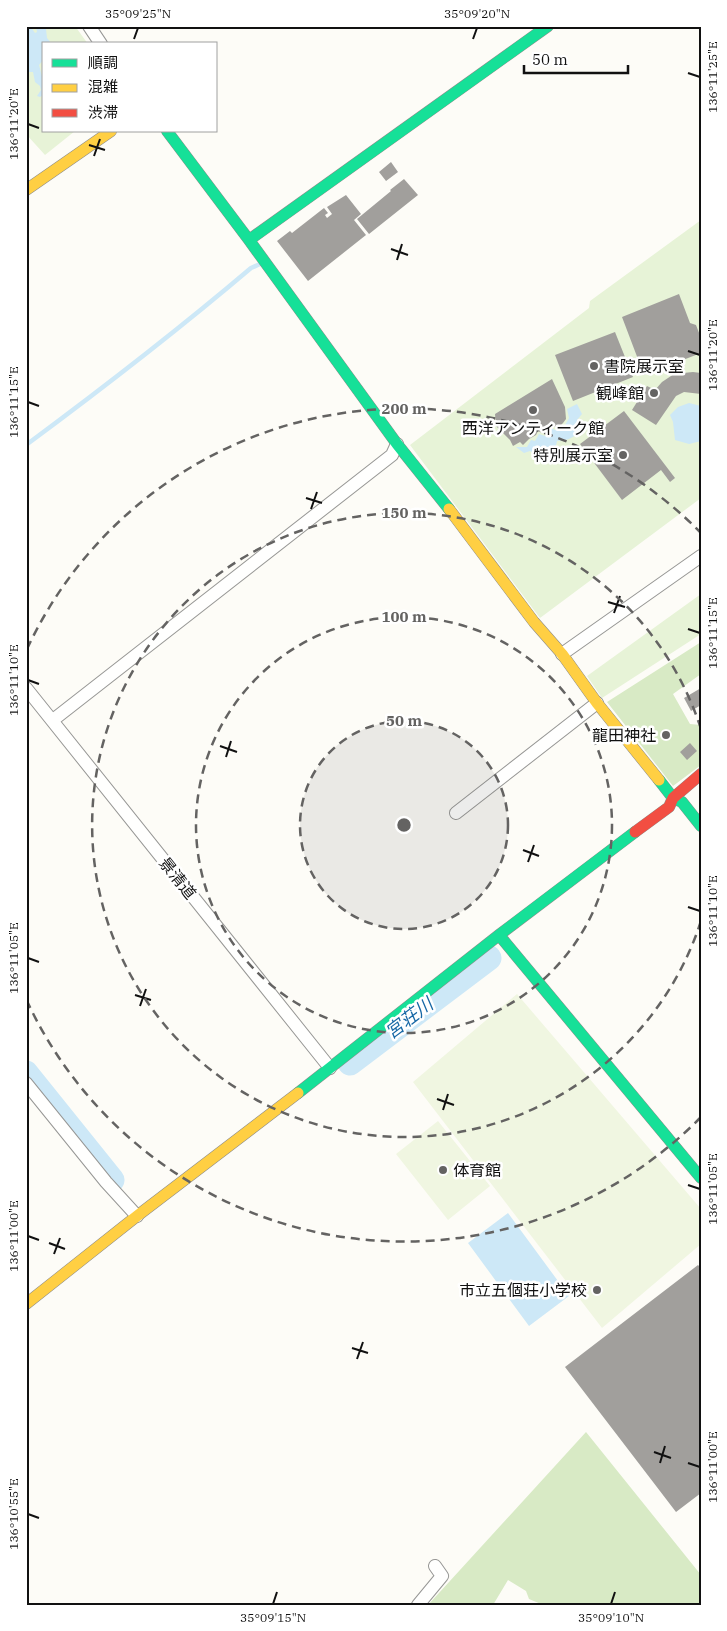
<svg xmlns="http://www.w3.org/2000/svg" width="727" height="1631" font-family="'IBM Plex Serif','Noto Sans JP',serif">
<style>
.green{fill:#e7f3d7}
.forest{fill:#d8eac5}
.pitch{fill:#f0f6e1}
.water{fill:#cde8f7}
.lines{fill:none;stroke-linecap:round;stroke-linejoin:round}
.stream{stroke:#cde8f7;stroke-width:4.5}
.river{stroke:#cde8f7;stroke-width:25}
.building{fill:#a19f9c}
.street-casing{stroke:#979795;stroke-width:14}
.fast-casing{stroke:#8e8d8b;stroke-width:12}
.slow-casing{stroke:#8e8d8b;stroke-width:12}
.jam-casing{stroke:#8e8d8b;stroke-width:12}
.street{stroke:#fffffe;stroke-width:12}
.fast{stroke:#16e098;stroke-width:11}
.slow{stroke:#ffcf43;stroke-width:11}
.jam{stroke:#f24e42;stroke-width:11}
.ticks{fill:none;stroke:#111;stroke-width:2}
.ring{fill:none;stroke:#646362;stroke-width:2.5;stroke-dasharray:9 6}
.poi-dot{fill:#646362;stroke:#fff;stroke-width:2}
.labels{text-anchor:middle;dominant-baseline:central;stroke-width:5;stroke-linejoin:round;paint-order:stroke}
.poi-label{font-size:16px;fill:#111;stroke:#fff;text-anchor:end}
.street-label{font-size:16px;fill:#111;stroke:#fff}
.water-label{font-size:18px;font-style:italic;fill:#1768a6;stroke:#fff}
.centre{fill:#646362;stroke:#fff;stroke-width:2.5}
.ring-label{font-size:15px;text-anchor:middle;font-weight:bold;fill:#646362;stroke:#fff;stroke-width:5;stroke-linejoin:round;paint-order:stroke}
.neatline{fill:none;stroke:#111;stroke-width:2}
.ticks-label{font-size:12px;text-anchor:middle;fill:#111}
</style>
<rect width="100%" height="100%" fill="#fdfcf7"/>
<path class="green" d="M26 26H75L88 44H44V131H75L45 155 26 134Z
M701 220V498L540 618 410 445 589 308 590 301Z
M701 594V634L602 698 587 676Z"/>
<path class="forest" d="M701 642V674L673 694 690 724 701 725V765L673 786 607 702Z
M586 1432 701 1575V1605H560L554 1603 541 1604 529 1599 526 1591 508 1580 493 1605H428Z"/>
<path class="pitch" d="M517 994 701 1209V1244L602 1328 413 1082Z
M438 1121 490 1186 448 1220 396 1154Z"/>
<path class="water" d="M26 26H30L35 33 37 32 36 26H44L46 29 47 38 52 44H44V59L39 65C42 77 45 83 43 95L40 97 37 96 41 90 40 86 35 82 33 72H26Z
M689 403 701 406V441L689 444 675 440 673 422 670 415 678 407Z
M577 404 582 414 577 420 578 425 581 429C574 438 569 440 557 441 556 450 548 453 540 449L535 454 530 451 524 453 516 447H527L531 440 535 441 539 434 545 436 551 428 555 430 564 427 569 418 567 409Z
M508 1213 569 1296 529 1326 468 1243Z"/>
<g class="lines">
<path class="stream" d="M26 445C103 388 178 330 251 268L260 264"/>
<path class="river" d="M350 1063 489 958
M26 1073 112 1180"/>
</g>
<path class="building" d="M391 162 398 172 386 181 379 172Z
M404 179 418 195 369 234 357 219 391 191 390 190Z
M346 195 361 214 354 220 366 235 308 281 277 241 290 231 292 233 324 208 328 213 325 215 327 218 332 214 327 207Z
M679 294 690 323 696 325 701 338V353L644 375 622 317Z
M615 332 633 377 573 401 555 355Z
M693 372 701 373V394L684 392 676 396 656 425 632 410 647 386 655 390 662 382 674 374Z
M552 379 565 407 566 419 563 423 560 426 557 427 548 425 545 431 542 433 538 431 536 435 529 439 523 445 520 442 513 446 510 440 496 426 495 414Z
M624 411 675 478 670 482 661 470 622 500 580 444Z
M701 688V705L691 711 684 698Z
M690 743 697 751 687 760 680 752Z
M698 1265 701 1268V1493L676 1512 565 1367Z"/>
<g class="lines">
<g class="street-casing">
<path id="street" d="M89 26 101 44
M562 654 701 556
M26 688 330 1068
M53 720 392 455 397 444
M456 813 597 703
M26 1083 106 1182 137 1216
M418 1605 442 1576 435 1566"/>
</g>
<g class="fast-casing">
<path id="fast" d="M167 131 249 240 397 444 449 509
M249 240 548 26
M659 780 673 798 682 802 701 826
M499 935 701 1178
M298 1093 499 935 635 832"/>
</g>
<g class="slow-casing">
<path id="slow" d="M26 190 111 131
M449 509 534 622 562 654 597 703 659 780
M26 1304 137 1216 298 1093"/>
</g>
<g class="jam-casing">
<path id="jam" d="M635 832 669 807 673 798 701 774"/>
</g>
<use href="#street" class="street"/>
<use href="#fast" class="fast"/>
<use href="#slow" class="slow"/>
<use href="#jam" class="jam"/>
</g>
<path class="ticks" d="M134 39 138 28M473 39 477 28M688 73 700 77M28 124 39 128M89 145 105 150M94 156 100 139M391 249 408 255M397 260 402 244M688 351 700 355M28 402 39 406M306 498 322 503M311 509 317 492M608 602 625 607M614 613 620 596M688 629 700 633M28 680 39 684M220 746 237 752M226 757 231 741M523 850 539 856M528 862 534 845M688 907 700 911M28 958 39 962M135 995 151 1000M140 1006 146 989M437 1099 454 1105M443 1110 448 1094M688 1185 700 1189M28 1236 39 1240M49 1243 65 1249M54 1254 60 1238M352 1348 368 1353M357 1359 363 1342M654 1452 671 1458M660 1463 665 1446M688 1463 700 1467M28 1514 39 1518M273 1604 277 1592M611 1604 615 1592"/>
<circle cx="404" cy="825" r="104" fill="#646362" fill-opacity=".12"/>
<g class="ring">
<circle cx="404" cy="825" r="104"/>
<circle cx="404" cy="825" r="208"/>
<path d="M701 921A312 312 0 1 1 701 729"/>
<path d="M701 1117A416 416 0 0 1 27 1001M27 649A416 416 0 0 1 701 533"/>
</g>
<g class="poi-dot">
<circle cx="594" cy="366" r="5"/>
<circle cx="654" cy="393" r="5"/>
<circle cx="533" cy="410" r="5"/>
<circle cx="623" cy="455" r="5"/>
<circle cx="666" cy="735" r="5"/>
<circle cx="443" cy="1170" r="5"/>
<circle cx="597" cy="1290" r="5"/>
</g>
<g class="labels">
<g class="poi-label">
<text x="604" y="366" text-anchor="start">書院展示室</text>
<text x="644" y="393">観峰館</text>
<text x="533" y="428" text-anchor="middle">西洋アンティーク館</text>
<text x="613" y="455">特別展示室</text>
<text x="656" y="735">龍田神社</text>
<text x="453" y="1170" text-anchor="start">体育館</text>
<text x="587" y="1290">市立五個荘小学校</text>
</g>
<g class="street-label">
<text transform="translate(178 878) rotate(51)">景清道</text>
</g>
<g class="water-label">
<text transform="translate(409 1018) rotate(-37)">宮荘川</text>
</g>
</g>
<circle cx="404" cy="825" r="8" class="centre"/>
<g class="ring-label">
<text x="404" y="414">200 m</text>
<text x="404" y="518">150 m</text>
<text x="404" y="622">100 m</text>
<text x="404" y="726">50 m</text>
</g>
<rect width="727" height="1631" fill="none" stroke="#ffffff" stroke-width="55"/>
<rect x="42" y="42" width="175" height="90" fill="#ffffff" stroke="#a0a0a0"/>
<rect x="52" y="59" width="25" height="8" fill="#16e098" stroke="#a0a0a0"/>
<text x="88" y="68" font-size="15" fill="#111111">順調</text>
<rect x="52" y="84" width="25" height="8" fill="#ffcf43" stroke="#a0a0a0"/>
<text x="88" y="92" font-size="15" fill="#111111">混雑</text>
<rect x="52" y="109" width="25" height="8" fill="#f24e42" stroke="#a0a0a0"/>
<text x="88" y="118" font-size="15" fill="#111111">渋滞</text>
<path d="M524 65v8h104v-8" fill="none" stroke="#111111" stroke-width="2.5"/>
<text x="532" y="65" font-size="15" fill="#111111" stroke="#ffffff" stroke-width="4" paint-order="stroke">50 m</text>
<rect x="28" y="28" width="672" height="1576" class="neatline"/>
<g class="ticks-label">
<text x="138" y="18">35°09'25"N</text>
<text x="477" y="18">35°09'20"N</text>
<text transform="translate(713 77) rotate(-90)" y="4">136°11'25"E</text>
<text transform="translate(14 124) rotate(-90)" y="4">136°11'20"E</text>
<text transform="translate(713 355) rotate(-90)" y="4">136°11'20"E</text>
<text transform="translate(14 402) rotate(-90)" y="4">136°11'15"E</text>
<text transform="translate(713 633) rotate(-90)" y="4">136°11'15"E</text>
<text transform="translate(14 680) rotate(-90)" y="4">136°11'10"E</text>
<text transform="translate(713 911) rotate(-90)" y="4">136°11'10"E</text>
<text transform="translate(14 958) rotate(-90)" y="4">136°11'05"E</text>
<text transform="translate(713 1189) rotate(-90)" y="4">136°11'05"E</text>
<text transform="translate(14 1236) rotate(-90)" y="4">136°11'00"E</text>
<text transform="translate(713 1467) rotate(-90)" y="4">136°11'00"E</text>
<text transform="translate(14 1514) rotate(-90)" y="4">136°10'55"E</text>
<text x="273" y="1622">35°09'15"N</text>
<text x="611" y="1622">35°09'10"N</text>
</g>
</svg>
